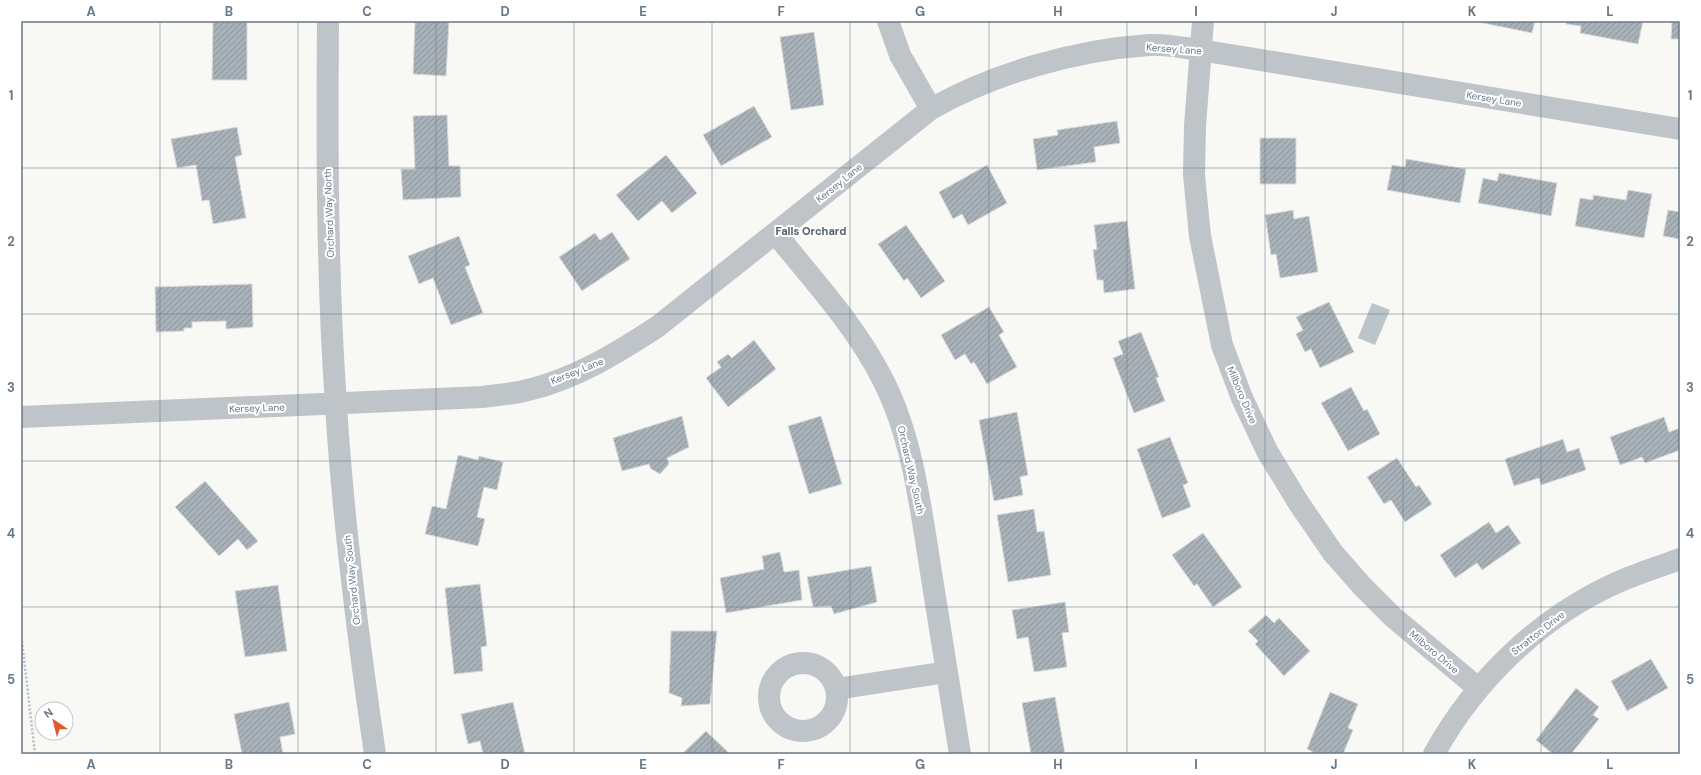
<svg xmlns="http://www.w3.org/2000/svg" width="1701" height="775" font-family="'DM Sans',sans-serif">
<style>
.water{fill:#bac5ca}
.building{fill:url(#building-hatch);stroke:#dadad8}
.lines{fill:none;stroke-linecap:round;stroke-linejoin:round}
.path{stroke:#b9bdc0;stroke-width:2.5;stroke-dasharray:2 2;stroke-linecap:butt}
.street{stroke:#bfc4c8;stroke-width:22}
.grid{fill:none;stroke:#677886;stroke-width:1;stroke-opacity:0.55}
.labels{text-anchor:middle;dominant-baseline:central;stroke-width:4;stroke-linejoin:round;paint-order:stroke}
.street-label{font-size:10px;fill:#677886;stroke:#fff}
.neighbourhood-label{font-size:11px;font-weight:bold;fill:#55616b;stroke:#fff}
.neatline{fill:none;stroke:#677886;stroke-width:1.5}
.grid-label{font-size:13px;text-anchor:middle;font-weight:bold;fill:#677886}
</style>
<defs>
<pattern id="building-hatch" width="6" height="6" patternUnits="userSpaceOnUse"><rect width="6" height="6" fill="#a8b1b7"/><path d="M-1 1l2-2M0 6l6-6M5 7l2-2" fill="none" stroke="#8d959a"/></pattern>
</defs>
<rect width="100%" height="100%" fill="#f8f8f5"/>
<path class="water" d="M1372 303 1390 310 1375 345 1358 338Z"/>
<path class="building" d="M415 21H449L446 76 413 74Z
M1473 21H1535L1532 33Z
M1567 21H1643L1638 44 1580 33 1581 26 1566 24Z
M1672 21H1680V39H1671Z
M213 22H247V80H212Z
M814 32 824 105 791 110 780 37Z
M754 106 772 137 721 166 703 135Z
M447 115 449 166H460L461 197 403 200 401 169H415L413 116Z
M1117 121 1120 143 1094 147 1096 162 1037 170 1033 139 1058 135 1057 130Z
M237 127 242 155 235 157 246 218 213 224 209 200 202 201 196 165 177 168 171 139Z
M1260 138H1296V184H1260Z
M666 155 697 193 672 213 662 201 638 221 616 195Z
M1406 159 1466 169 1460 203 1387 190 1392 165 1405 167Z
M987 165 1007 203 968 225 962 214 953 219 939 192Z
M1499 173 1557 183 1551 216 1478 203 1483 178 1497 181Z
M1628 190 1652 194 1644 238 1575 226 1580 198 1593 200V195L1626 200Z
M1293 210 1294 219 1309 216 1318 272 1280 278 1276 254 1271 255 1265 215Z
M1668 210 1680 212V239L1663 236Z
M1127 221 1135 289 1104 293 1103 280H1097L1093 250 1097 249 1094 225Z
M906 225 945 281 921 298 907 278 904 281 878 244Z
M612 232 630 259 582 291 559 257 595 233 600 240Z
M459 236 470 265 465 267 483 313 451 325 433 278 419 284 408 256Z
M252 284 253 327 226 329V321L192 322V328H184V331L156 332 155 287Z
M1329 302 1354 352 1320 368 1311 349 1305 352 1296 334 1303 330 1296 317Z
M989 307 1004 332 999 335 1017 367 987 384 974 362 971 364 965 354 955 360 941 335Z
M1141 332 1159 377 1156 378 1165 401 1134 413 1113 358 1123 354 1118 341Z
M754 340 776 369 728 407 706 378 721 367 717 362 728 354 732 358Z
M1351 387 1364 411 1367 409 1380 434 1348 451 1321 403Z
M1017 412 1028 475 1020 477 1023 495 994 501 979 420Z
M682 416 689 447 667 458 669 464 660 474 651 469 649 464 622 471 613 438Z
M821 416 842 484 809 494 788 426Z
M1664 417 1669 432 1680 428V450L1645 463 1642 457 1620 465 1610 437Z
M1170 437 1188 483 1183 485 1191 507 1162 518 1137 449Z
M1563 439 1567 452 1579 448 1586 470 1541 485 1539 478 1514 486 1505 459Z
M458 455 478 460 479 456 503 462 497 490 484 487 477 517 485 519 478 546 425 534 432 506 446 509Z
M1397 458 1416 487 1419 485 1432 504 1405 522 1391 500 1384 504 1367 477Z
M205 481 258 541 247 550 238 539 219 556 175 507Z
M1034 509 1037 532 1044 531 1051 575 1008 582 997 515Z
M1489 522 1496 533 1508 525 1521 543 1482 570 1477 563 1455 578 1440 555Z
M1203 533 1242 587 1213 607 1197 584 1194 586 1172 555Z
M780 552 784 572 799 570 802 600 726 613 720 578 764 569 762 556Z
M871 566 877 602 834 614 831 606 813 607 807 577Z
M480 584 487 646 481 647 483 671 454 674 445 588Z
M278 585 287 651 245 657 235 591Z
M1065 602 1069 632 1062 633 1067 667 1034 672 1028 637 1017 639 1012 610Z
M1266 615 1274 623 1279 618 1310 651 1284 676 1255 644 1258 641 1248 631Z
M671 631H717L710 704 681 706 682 698 669 693Z
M1651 659 1668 688 1627 711 1611 681Z
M1576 688 1599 707 1593 715 1599 719 1571 754H1553L1536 740Z
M1330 692 1358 704 1348 728 1353 730 1343 754H1312L1313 752 1307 749Z
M1055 697 1065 754H1031L1022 703Z
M289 702 295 734 280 737 283 754H242L234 714Z
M513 702 525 754H483L480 741 468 744 461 714Z
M706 731 730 754H682Z"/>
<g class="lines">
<path class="path" d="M21 633 35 754"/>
<path class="street" d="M328 21C327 149 327 277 336 405 343 522 358 638 375 754
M888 21 900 55 931 109
M1203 21 1195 126 1194 175 1200 236 1222 345 1242 398 1267 451 1298 502 1333 553 1362 586 1393 617 1478 688
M776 234C813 280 856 326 883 380 912 437 920 503 930 566 940 629 950 691 960 754
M21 417 482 397C497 395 513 394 528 390 575 379 617 353 657 327L931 109C994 73 1076 50 1149 45 1166 44 1184 48 1200 50L1680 129
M769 697a34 34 0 1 1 68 0a34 34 0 1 1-68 0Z
M836 689 947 672
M1434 754C1476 678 1543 614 1623 580 1641 572 1661 566 1680 559"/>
</g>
<path class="grid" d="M160 21V754M298 21V754M436 21V754M574 21V754M712 21V754M850 21V754M989 21V754M1127 21V754M1265 21V754M1403 21V754M1541 21V754M21 168H1680M21 314H1680M21 461H1680M21 607H1680"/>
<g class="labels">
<g class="street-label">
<text transform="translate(1174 49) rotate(4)">Kersey Lane</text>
<text transform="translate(1494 99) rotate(9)">Kersey Lane</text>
<text transform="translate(839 183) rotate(-39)">Kersey Lane</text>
<text transform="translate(329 213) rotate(-92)">Orchard Way North</text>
<text transform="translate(577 371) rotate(-22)">Kersey Lane</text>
<text transform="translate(1242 395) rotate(67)">Milboro Drive</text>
<text transform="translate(257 408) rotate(-2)">Kersey Lane</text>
<text transform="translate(911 470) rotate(77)">Orchard Way South</text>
<text transform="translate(352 580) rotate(-96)">Orchard Way South</text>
<text transform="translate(1538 633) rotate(-38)">Stratton Drive</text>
<text transform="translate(1434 652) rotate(40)">Milboro Drive</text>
</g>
<g class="neighbourhood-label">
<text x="811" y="231">Falls Orchard</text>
</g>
</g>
<rect width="1701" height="775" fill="none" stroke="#ffffff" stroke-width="44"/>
<g transform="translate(54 721) rotate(325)"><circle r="19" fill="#ffffff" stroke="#c2c9cf"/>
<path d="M0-3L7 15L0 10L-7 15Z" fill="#e25a2c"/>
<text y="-6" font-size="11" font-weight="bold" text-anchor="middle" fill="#677886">N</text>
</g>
<rect x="22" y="22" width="1657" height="731" class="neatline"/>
<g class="grid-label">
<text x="91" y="16">A</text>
<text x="229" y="16">B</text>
<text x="367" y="16">C</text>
<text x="505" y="16">D</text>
<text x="643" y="16">E</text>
<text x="781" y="16">F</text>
<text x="920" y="16">G</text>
<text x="1058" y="16">H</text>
<text x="1196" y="16">I</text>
<text x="1334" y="16">J</text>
<text x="1472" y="16">K</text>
<text x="1610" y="16">L</text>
<text x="11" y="100">1</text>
<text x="1690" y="100">1</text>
<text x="11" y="246">2</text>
<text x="1690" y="246">2</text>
<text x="11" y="392">3</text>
<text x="1690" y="392">3</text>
<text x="11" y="538">4</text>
<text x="1690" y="538">4</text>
<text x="11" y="684">5</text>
<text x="1690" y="684">5</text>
<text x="91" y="769">A</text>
<text x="229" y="769">B</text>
<text x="367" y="769">C</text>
<text x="505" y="769">D</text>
<text x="643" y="769">E</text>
<text x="781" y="769">F</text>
<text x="920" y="769">G</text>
<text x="1058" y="769">H</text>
<text x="1196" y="769">I</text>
<text x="1334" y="769">J</text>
<text x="1472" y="769">K</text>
<text x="1610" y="769">L</text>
</g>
</svg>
